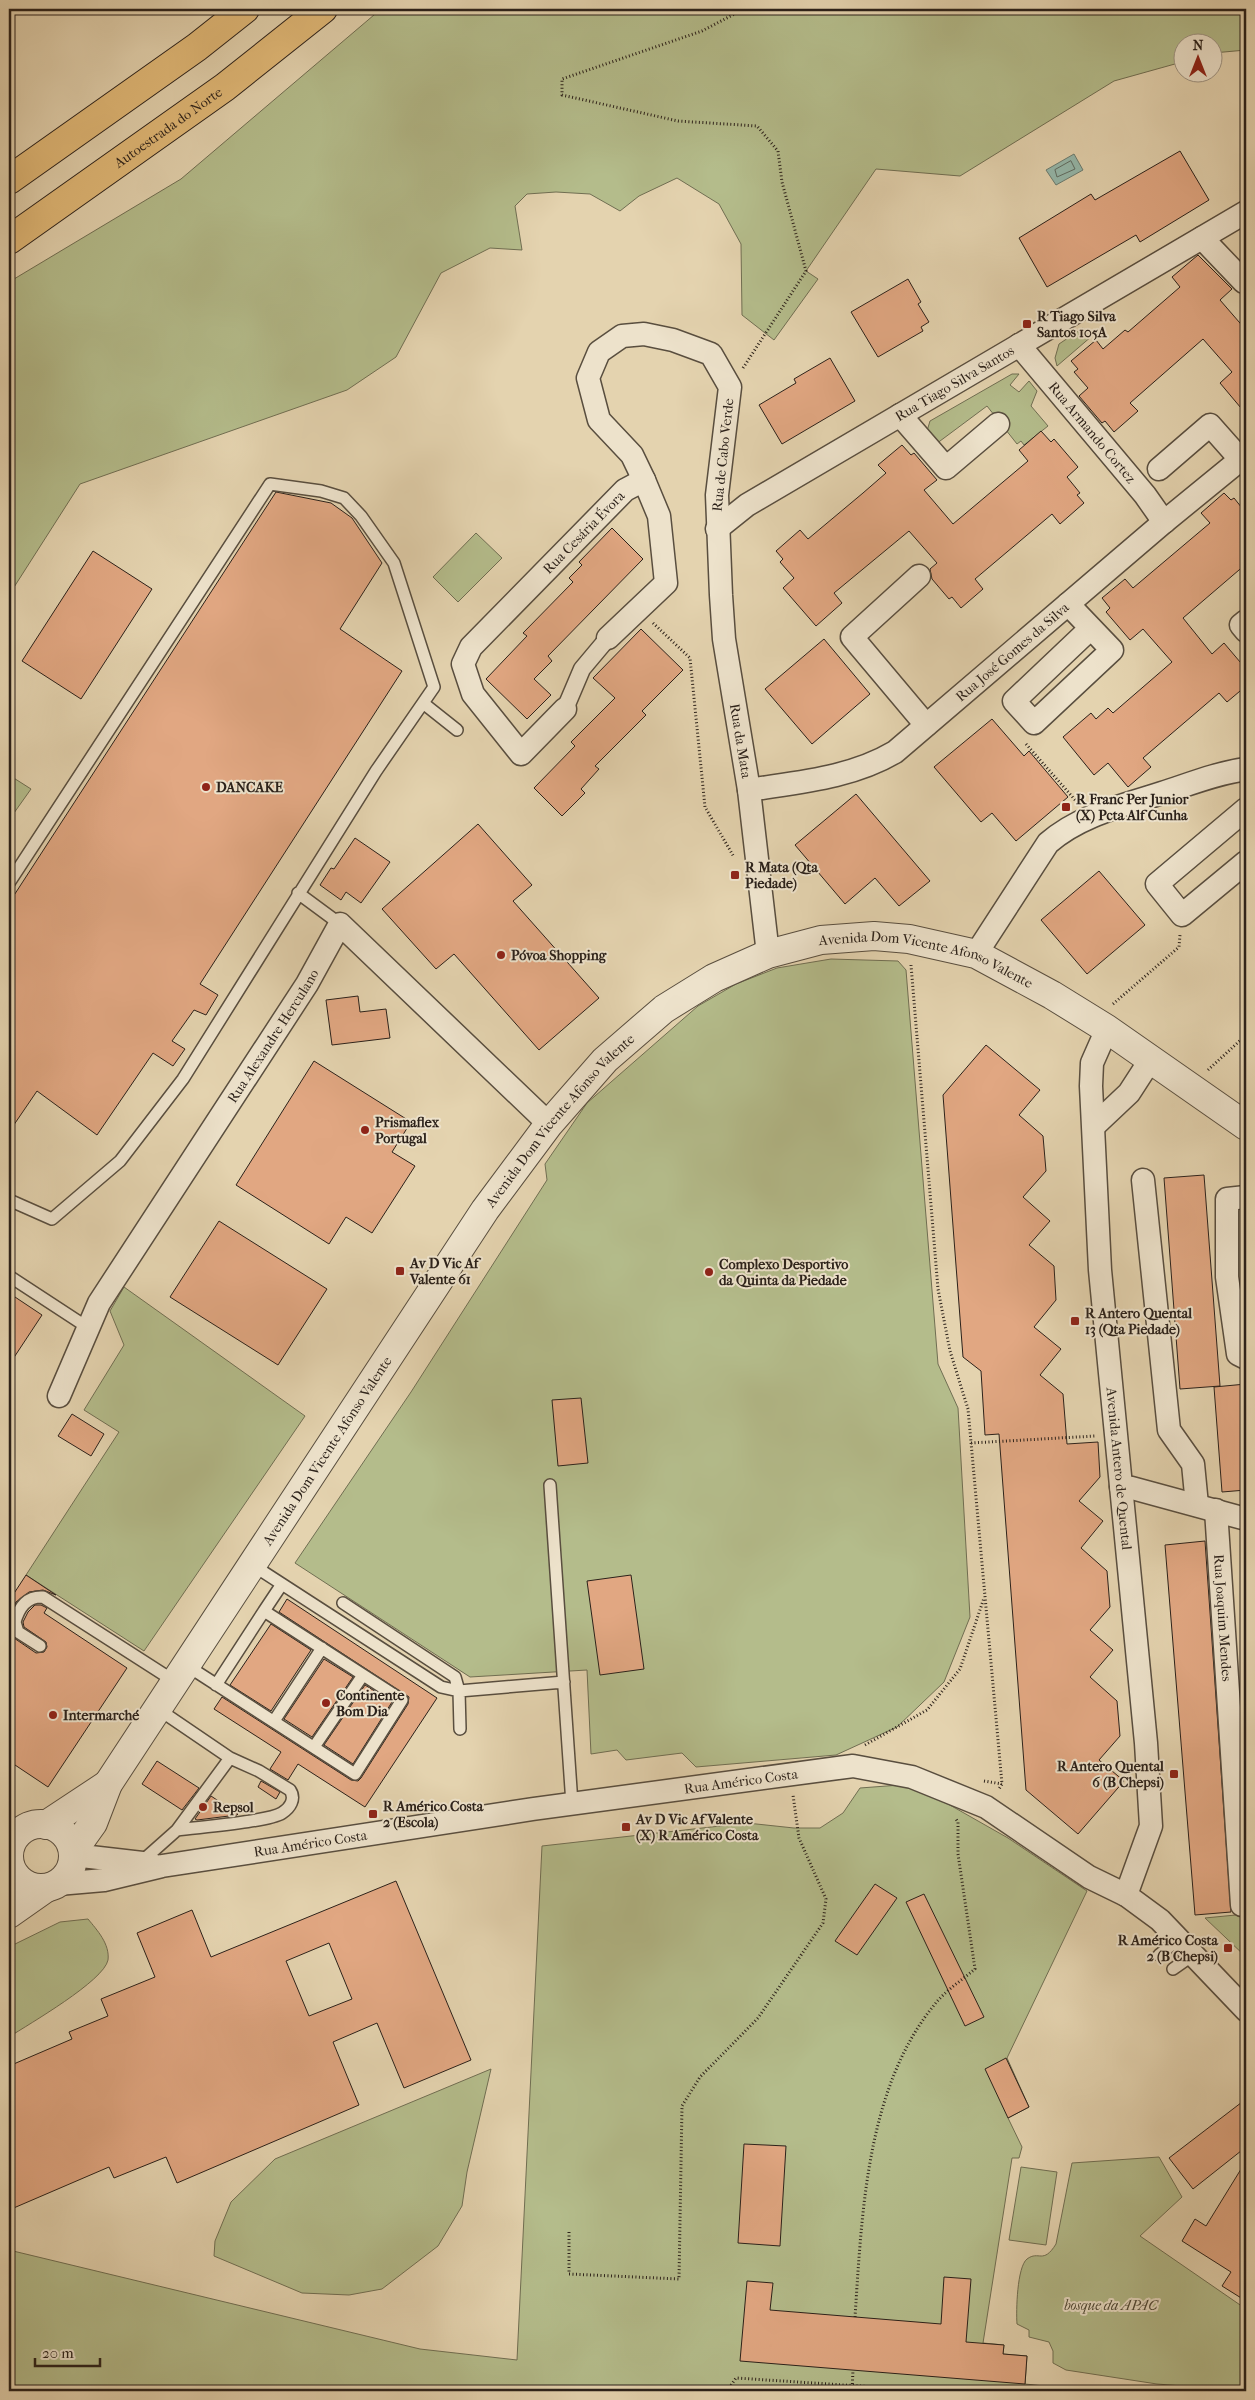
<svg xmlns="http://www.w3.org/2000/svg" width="1255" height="2400" font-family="'IM FELL French Canon',serif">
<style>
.green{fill:#b4bc8b;stroke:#706e52}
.water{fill:#95b8ab;stroke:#6b7c71}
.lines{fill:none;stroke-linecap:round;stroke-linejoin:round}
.shore{stroke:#606c62;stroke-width:1}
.building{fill:#e1a782;stroke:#2b211a;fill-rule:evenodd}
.service-casing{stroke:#594e3f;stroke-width:14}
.pedestrian-casing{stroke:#594e3f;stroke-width:19}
.minor-casing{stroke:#594e3f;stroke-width:25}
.tertiary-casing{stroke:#594e3f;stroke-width:30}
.motorway-casing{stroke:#2b211a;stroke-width:30}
.path{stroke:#2b211a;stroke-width:3;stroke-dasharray:1 2.5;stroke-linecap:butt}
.service{stroke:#ede2cb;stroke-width:11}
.pedestrian{stroke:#ede2cb;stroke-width:16}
.minor{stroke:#ede2cb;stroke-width:22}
.tertiary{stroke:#ede2cb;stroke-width:28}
.motorway{stroke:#e2ba78;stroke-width:28}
.poi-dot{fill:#8f2418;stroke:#ede2cb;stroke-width:2}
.labels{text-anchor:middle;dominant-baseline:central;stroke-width:4;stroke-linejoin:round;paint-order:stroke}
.street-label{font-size:14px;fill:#2b211a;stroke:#ede2cb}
.poi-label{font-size:14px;font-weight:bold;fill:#2b211a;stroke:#ede2cb;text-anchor:start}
.park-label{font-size:14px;font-style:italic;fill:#4d4836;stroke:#ede2cb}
</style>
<rect width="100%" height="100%" fill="#e4d3af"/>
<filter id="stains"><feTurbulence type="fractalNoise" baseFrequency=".004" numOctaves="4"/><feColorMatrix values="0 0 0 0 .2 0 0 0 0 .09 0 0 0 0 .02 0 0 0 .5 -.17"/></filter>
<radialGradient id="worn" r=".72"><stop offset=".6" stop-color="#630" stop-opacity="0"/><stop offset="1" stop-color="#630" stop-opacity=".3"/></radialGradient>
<path class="green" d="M381 9H1246V50L1213 53 1212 42H1182V62L1114 81 960 176 876 169 806 271 818 279 774 340 742 315 741 244 719 204 677 178 639 196 620 211 590 194 556 192 527 194 515 206 522 250 490 248 441 273 396 357 347 390 80 484 9 595V282L181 179Z
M1083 328 1092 336 1057 366 1055 358 1059 344Z
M1012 374H1019L1010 385 1019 392 1029 381 1037 391 1031 406 1048 426 1024 445 1021 441 1017 444 987 406 936 444 927 431 930 421Z
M476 533 502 558 458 602 433 577Z
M9 775 31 789 9 820Z
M831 959 898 961 906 970 938 1364 958 1408 970 1617 944 1682 897 1727 836 1755 696 1767 682 1753 626 1760 617 1750 591 1754 587 1670 470 1677 295 1563 411 1392 547 1180 545 1164 587 1103 698 1006 736 984 777 968Z
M124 1287 305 1416 144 1651 26 1575 119 1432 84 1410 124 1345 110 1311Z
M900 1785 934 1796 1008 1838 1087 1891 1007 2058 1029 2107 1008 2118 1022 2147 1019 2158H1012L983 2343 1004 2345 1003 2354 1027 2356 1025 2384 1091 2391H9V2250L420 2349 517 2360 542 1846 747 1823 794 1828H820L843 1813 860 1788Z
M1246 1914V1957L1205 1918Z
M88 1919C97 1930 110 1944 108 1960 104 1981 29 2024 9 2037V1947L60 1922Z
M491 2069 467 2172 462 2206 438 2246 382 2289 349 2295 302 2293 214 2256 215 2241 231 2202 275 2159Z
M1159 2157 1182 2197 1140 2236 1246 2309V2391L1157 2384 1066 2370 1053 2363V2351L1049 2342 1029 2337V2330L1017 2324C1016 2311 1017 2267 1027 2259 1039 2250 1043 2265 1056 2244L1072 2163Z
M1021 2167 1057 2172 1046 2245 1009 2240Z"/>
<path class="water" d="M1074 154 1083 170 1056 185 1046 170Z"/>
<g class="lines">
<path class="shore" d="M1071 161 1075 169 1057 177 1055 170Z"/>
</g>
<path class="building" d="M1180 151 1209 200 1140 242 1136 235 1047 287 1019 238 1091 194 1095 200Z
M1198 255 1232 289 1220 300 1246 330V414L1220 383 1232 372 1203 339 1130 403 1138 411 1114 432 1105 421 1102 423 1079 396 1088 388 1074 372 1078 369 1071 361 1096 340 1103 349 1125 330 1128 332 1180 287 1172 277Z
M908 279 921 302 918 304 929 322 921 327 923 331 878 357 851 312Z
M830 358 855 401 782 444 759 405 796 383 794 379Z
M1041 431 1051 442 1054 439 1078 467 1067 477 1080 493 1077 495 1084 503 1060 524 1052 514 975 579 983 589 961 608 952 597 949 599 932 579 930 569 937 563 909 531 834 593 842 603 816 626 783 588 794 578 780 562 783 559 776 551 800 530 808 539 863 493 886 473 878 465 902 445 911 455 914 453 937 480 924 490 953 524 1028 461 1019 450Z
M276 492 331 503 352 518 382 563 340 629 402 671 200 984 218 995 206 1015 194 1010 172 1041 185 1049 173 1066 153 1053 97 1135 37 1091 9 1132V903Z
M1224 493 1231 500 1234 498 1246 513V564L1183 618 1212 654 1224 643 1246 669V686L1227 702 1219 693 1143 758 1151 767 1128 787 1108 763 1094 775 1063 737 1091 713 1096 719 1108 708 1113 713 1172 662 1143 629 1130 640 1106 612 1110 608 1102 598 1125 579 1133 588 1210 523 1201 513Z
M612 528 643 559 548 656 552 661 534 679 551 695 527 719 486 679 527 636 523 633 573 582 569 578 582 565 579 562Z
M93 551 152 589 81 699 22 661Z
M641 629 683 670 642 711 646 715 595 766 599 769 581 789 585 793 562 816 534 788 575 746 571 742 615 698 593 678Z
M824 639 870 694 812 744 765 689Z
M992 719 1024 756 1029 751 1068 797 1016 841 992 813 981 822 934 767Z
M856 794 930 881 899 906 875 878 845 904 795 845Z
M478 824 532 885 513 901 599 998 539 1050 454 954 436 969 382 909Z
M355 838 390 862 361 903 346 892 341 900 320 885 331 868 334 869Z
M1099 871 1145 925 1087 974 1041 920Z
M358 996 360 1012 386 1009 390 1038 332 1045 326 1000Z
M986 1045 1040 1090 1019 1115 1043 1136 1046 1171 1023 1197 1050 1221 1029 1245 1054 1266 1056 1300 1034 1327 1061 1349 1040 1375 1063 1394 1067 1444 1098 1442 1100 1477 1079 1501 1103 1521 1081 1548 1107 1571 1110 1607 1090 1630 1113 1650 1090 1677 1117 1701 1120 1736 1099 1760 1124 1781 1078 1834 1026 1790 999 1434 985 1435 981 1371 963 1357 943 1095Z
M314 1061 411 1122 392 1152 415 1166 372 1233 346 1217 329 1244 236 1185Z
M1204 1175 1220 1386 1180 1389 1164 1178Z
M219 1221 327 1289 278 1365 170 1297Z
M9 1293 42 1315 9 1365Z
M1246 1384V1490L1222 1492 1214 1387Z
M581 1398 588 1463 558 1466 552 1400Z
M72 1414 104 1434 91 1456 58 1436Z
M1205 1541 1231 1912 1195 1915 1165 1545Z
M26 1575 56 1595 43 1590 29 1592 16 1602 9 1617V1601Z
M631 1575 644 1669 600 1675 587 1581Z
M287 1599 437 1698 365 1807 298 1764 288 1780 270 1769 281 1752 214 1709 222 1697 351 1780 358 1781 361 1778 408 1704 409 1697 279 1612Z
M35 1605H41L47 1608 44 1613 127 1668 48 1787 9 1761V1627L14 1638 36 1653 44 1652 47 1647 46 1642 24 1627 23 1622 28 1612Z
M271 1624 311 1650 271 1711 230 1685Z
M324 1659 353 1677 312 1737 284 1719Z
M365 1685 392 1702 353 1764 324 1745Z
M157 1761 199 1788 182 1810 142 1784Z
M261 1781 280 1792 276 1799 258 1787Z
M211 1796 238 1814 237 1815 197 1820 195 1819Z
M396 1881 471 2060 404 2088 377 2023 333 2042 359 2105 177 2183 166 2157 114 2178 109 2167 9 2210V2066L72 2039 69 2032 108 2016 101 1999 155 1977 137 1933 192 1910 211 1957ZM329 1943 352 1999 309 2016 286 1961Z
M875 1884 897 1898 857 1955 835 1941Z
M924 1894 984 2017 965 2026 906 1902Z
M1006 2058 1029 2107 1008 2118 985 2069Z
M1246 2099V2147L1193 2189 1169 2158Z
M744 2144 786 2146 780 2246 738 2243Z
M1246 2161V2301L1222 2286 1231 2272 1182 2241 1195 2219 1206 2226Z
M944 2277 971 2279 966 2342 1004 2345 1003 2354 1027 2356 1025 2384 740 2361 747 2281 773 2283 770 2310 941 2324Z"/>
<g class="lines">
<g class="service-casing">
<path id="service" d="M423 703 457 730
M9 883 270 484 321 491 344 498 361 516 394 563 434 687 376 771 183 1079 120 1161 52 1219 9 1200
M298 893 340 924
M9 1276 90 1329
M550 1485 572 1804
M251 1564 441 1687 459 1691 564 1682
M343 1603 455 1677 459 1691 460 1729
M40 1646 18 1632 15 1622C19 1607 27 1596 43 1597L174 1681
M186 1665 355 1774 402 1700 264 1611 282 1584
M216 1685 264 1611
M274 1721 322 1648
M314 1747 363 1675
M177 1830C198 1827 268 1822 282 1813 290 1808 296 1799 290 1790L259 1771 230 1758
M141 1862 177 1830 230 1758 158 1709
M1159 1955 1179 1939
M1173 1969 1193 1955"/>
</g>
<g class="pedestrian-casing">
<path id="pedestrian" d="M565 709 582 669 608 638"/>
</g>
<g class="minor-casing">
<g id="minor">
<path d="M1202 238 1244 282 1246 281"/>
<path id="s1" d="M1019 345 1145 495 1164 522"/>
<path d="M900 415 946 468 998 424"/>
<path d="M1159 469 1210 425 1241 460"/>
<path id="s2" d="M644 480 632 455 599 420 588 378 599 352 622 336 644 334 673 340 711 354 730 387 717 495 721 595 724 639 749 790 768 954"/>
<path id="s3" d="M717 529 747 505 1246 212"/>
<path d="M919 576 852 637 926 725"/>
<path d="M1068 604 1112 650 1034 723 1014 701 1091 628"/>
<path d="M1246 621 1241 625 1246 631"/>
<path id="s4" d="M565 709 521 754 473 694 463 664 471 647 625 490 644 480 659 516 666 583 608 638"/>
<path id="s5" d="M749 790C799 782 851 778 895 752L1164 522 1246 455"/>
<path d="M1246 809 1157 884 1182 915 1246 862"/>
<path d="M976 954 1048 843C1080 815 1122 806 1162 793 1190 784 1217 773 1246 769"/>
<path id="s6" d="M1107 1029 1092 1063 1091 1086 1100 1270 1146 1743 1151 1826 1126 1895"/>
<path d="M1094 1126 1129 1093 1151 1059"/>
<path d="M1143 1180 1169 1430 1193 1464 1197 1505"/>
<path d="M1246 1197 1227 1199V1277L1238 1354 1246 1358"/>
<path id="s7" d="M59 1396 99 1303 307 984 340 924 549 1124"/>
<path d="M1121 1487 1132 1488 1246 1519"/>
<path id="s8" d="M1216 1510 1242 1905"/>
<path d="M73 1855 151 1864"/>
<path id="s9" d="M58 1884 104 1880 162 1866 533 1809 853 1766 912 1777 986 1807 1089 1877 1126 1895 1160 1920 1246 2010"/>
</g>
</g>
<g class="tertiary-casing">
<g id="tertiary">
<circle cx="41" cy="1856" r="32"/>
<path d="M46 1825 108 1784"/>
<path id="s10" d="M73 1851 93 1823 108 1784 485 1210 549 1124 605 1060 664 1009 714 978 768 954 821 940 874 936 909 939 976 954 1052 995 1107 1029 1246 1126"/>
<path d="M9 1914 46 1888"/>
</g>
</g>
<g class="motorway-casing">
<g id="motorway">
<path d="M9 180 197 47 245 9"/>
<path id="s11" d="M9 240 225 87 323 9"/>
</g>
</g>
<path class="path" d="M743 368 806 271 782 182 778 151 757 126 678 121 562 95V79L702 31 744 9
M653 623 690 658 705 807 734 857
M1026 744 1076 801
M911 965 938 1289 950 1351 968 1409 1002 1784 999 1789
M1113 1004 1179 947 1180 935
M1208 1070 1246 1035
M971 1443 1095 1436
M865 1745 927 1710 960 1669 984 1598
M984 1781 1002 1784
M569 2232V2274L679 2279 682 2106 700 2077 758 2018 823 1923 826 1899 799 1838 793 1795
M855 2317C862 2213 866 2088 935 2004 945 1991 962 1980 975 1969L958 1854V1822L956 1819
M727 2391 736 2378 937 2391
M852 2391 853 2370"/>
<use href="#service" class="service"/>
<use href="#pedestrian" class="pedestrian"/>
<use href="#minor" class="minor"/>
<use href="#tertiary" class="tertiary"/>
<use href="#motorway" class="motorway"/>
</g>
<g class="poi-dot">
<rect x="1022" y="319" width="10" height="10" rx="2.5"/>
<circle cx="206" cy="787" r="5"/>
<rect x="1061" y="802" width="10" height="10" rx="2.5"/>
<rect x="730" y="870" width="10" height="10" rx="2.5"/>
<circle cx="501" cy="955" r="5"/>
<circle cx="365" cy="1130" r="5"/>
<rect x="395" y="1266" width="10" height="10" rx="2.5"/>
<circle cx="709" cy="1272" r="5"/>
<rect x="1070" y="1316" width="10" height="10" rx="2.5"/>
<circle cx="326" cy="1703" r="5"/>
<circle cx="53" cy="1715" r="5"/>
<rect x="1169" y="1769" width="10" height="10" rx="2.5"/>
<circle cx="203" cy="1807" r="5"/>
<rect x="368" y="1809" width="10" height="10" rx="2.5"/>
<rect x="621" y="1822" width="10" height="10" rx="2.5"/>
<rect x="1223" y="1943" width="10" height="10" rx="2.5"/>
</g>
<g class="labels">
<g class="street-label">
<text stroke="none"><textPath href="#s11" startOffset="195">Autoestrada do Norte</textPath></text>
<text stroke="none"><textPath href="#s3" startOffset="279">Rua Tiago Silva Santos</textPath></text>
<text stroke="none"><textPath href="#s1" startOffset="114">Rua Armando Cortez</textPath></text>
<text transform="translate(723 455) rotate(-84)">Rua de Cabo Verde</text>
<text stroke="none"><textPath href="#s4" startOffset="351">Rua Cesária Évora</textPath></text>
<text stroke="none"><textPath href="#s5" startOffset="306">Rua José Gomes da Silva</textPath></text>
<text stroke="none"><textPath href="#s2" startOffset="662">Rua da Mata</textPath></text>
<text stroke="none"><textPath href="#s10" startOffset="1315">Avenida Dom Vicente Afonso Valente</textPath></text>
<text stroke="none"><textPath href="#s7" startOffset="420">Rua Alexandre Herculano</textPath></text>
<text stroke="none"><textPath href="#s10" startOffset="880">Avenida Dom Vicente Afonso Valente</textPath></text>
<text stroke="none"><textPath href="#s10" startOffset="475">Avenida Dom Vicente Afonso Valente</textPath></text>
<text stroke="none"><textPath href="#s6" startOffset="444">Avenida Antero de Quental</textPath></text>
<text stroke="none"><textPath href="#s8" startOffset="108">Rua Joaquim Mendes</textPath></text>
<text stroke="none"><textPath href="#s9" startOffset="691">Rua Américo Costa</textPath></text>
<text stroke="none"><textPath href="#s9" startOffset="256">Rua Américo Costa</textPath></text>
</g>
<g class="poi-label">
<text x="1037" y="316">R Tiago Silva<tspan x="1037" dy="16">Santos 105A</tspan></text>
<text x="216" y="787">DANCAKE</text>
<text x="1076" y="799">R Franc Per Junior<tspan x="1076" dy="16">(X) Pcta Alf Cunha</tspan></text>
<text x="745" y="867">R Mata (Qta<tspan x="745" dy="16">Piedade)</tspan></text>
<text x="511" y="955">Póvoa Shopping</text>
<text x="375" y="1122">Prismaflex<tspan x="375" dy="16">Portugal</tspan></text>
<text x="410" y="1263">Av D Vic Af<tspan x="410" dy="16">Valente 61</tspan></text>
<text x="719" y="1264">Complexo Desportivo<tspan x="719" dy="16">da Quinta da Piedade</tspan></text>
<text x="1085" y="1313">R Antero Quental<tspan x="1085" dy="16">13 (Qta Piedade)</tspan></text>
<text x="336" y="1695">Continente<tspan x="336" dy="16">Bom Dia</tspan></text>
<text x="63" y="1715">Intermarché</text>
<text x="1164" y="1766" text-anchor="end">R Antero Quental<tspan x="1164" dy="16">6 (B Chepsi)</tspan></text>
<text x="383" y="1806">R Américo Costa<tspan x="383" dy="16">2 (Escola)</tspan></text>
<text x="213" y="1807">Repsol</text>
<text x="636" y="1819">Av D Vic Af Valente<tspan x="636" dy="16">(X) R Américo Costa</tspan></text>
<text x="1218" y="1940" text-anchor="end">R Américo Costa<tspan x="1218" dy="16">2 (B Chepsi)</tspan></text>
</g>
<g class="park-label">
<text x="1111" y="2305">bosque da APAC</text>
</g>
</g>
<rect width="1255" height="2400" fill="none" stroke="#e4d3af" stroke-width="30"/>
<rect x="10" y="10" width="1235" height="2380" fill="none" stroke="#2b211a" stroke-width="2.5"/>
<rect x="15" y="15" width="1225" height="2370" fill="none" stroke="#2b211a"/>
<g transform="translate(1198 58)"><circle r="24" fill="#ede2cb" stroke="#9f9584"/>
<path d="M0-4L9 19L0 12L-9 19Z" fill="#8f2418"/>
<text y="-8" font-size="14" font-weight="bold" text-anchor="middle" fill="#2b211a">N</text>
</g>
<path d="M35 2358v8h65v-8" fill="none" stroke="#2b211a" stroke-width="2.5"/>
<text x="42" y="2358" font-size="15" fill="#2b211a" stroke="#ede2cb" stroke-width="4" paint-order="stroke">20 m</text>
<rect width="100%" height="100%" filter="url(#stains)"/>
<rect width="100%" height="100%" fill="url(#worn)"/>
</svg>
